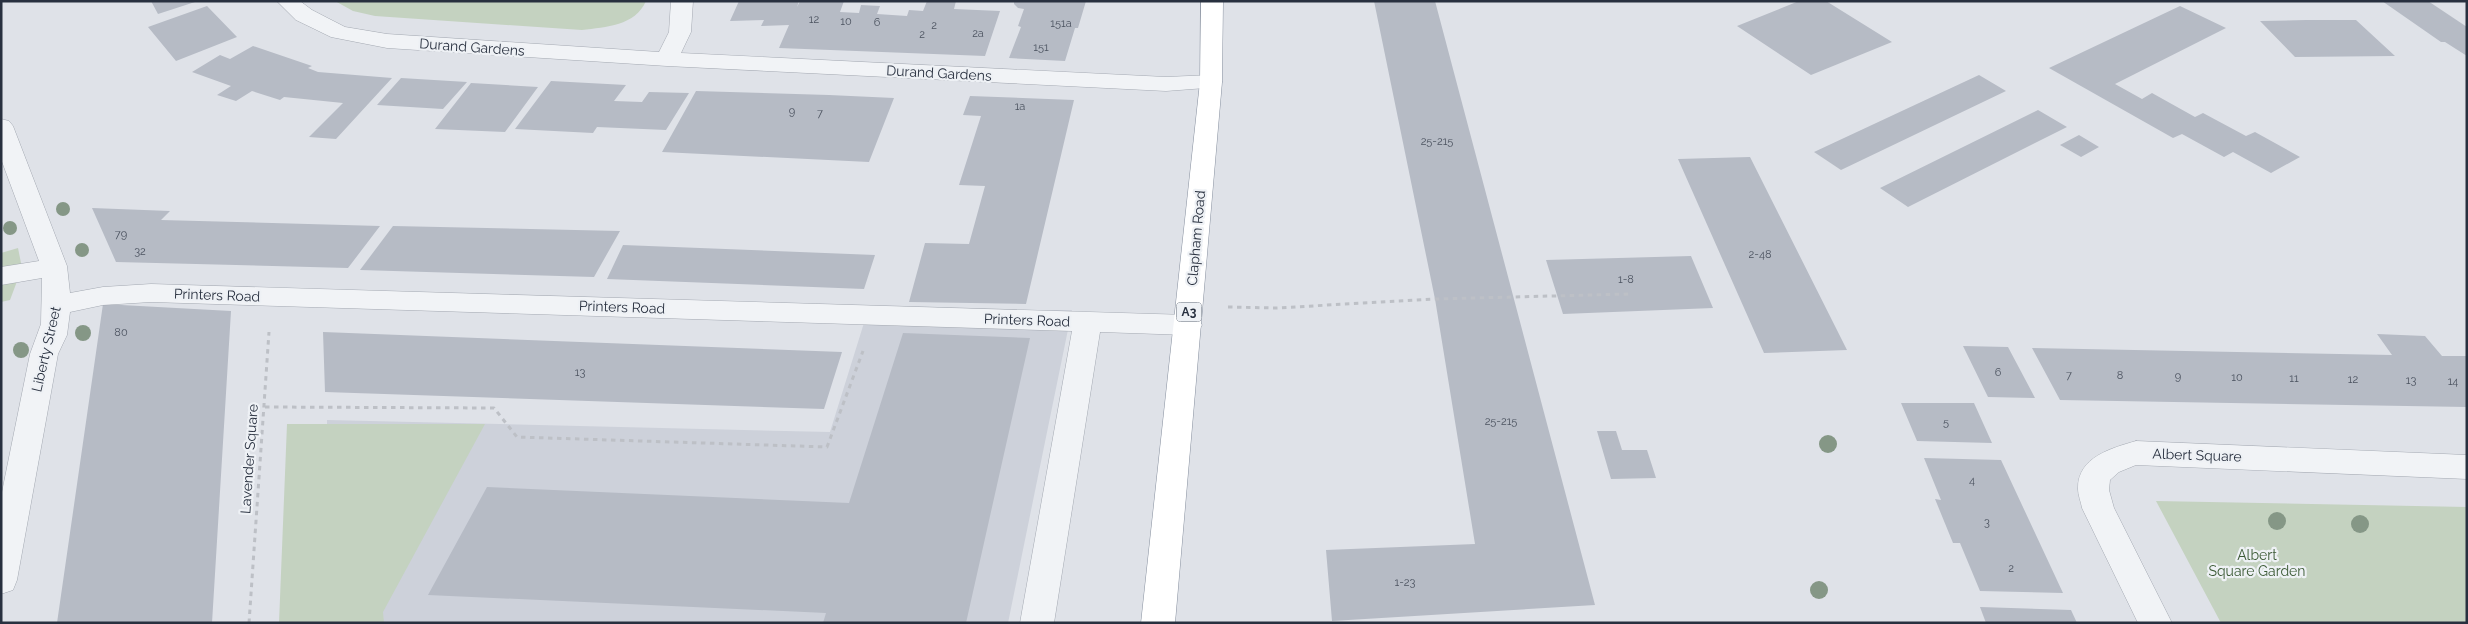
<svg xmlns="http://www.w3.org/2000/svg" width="2468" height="624" font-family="Raleway,sans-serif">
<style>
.built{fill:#cdd1da}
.green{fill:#c4d2c0}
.building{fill:#b6bbc5}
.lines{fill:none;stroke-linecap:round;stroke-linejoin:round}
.minor-casing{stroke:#a4a9b2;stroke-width:1}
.highway-casing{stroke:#868f9e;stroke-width:1}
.path{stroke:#bdc0c6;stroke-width:3;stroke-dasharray:4.5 4.5;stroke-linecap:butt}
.minor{fill:#f1f3f6;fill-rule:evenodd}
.highway{fill:#fff;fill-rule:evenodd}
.tree{fill:#859786}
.labels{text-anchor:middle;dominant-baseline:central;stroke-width:4.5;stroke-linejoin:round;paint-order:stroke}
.number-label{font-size:11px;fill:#4c5360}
.shield{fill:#eef1f5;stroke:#636a76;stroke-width:1}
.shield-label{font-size:12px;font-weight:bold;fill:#28303f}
.street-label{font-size:14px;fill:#28303f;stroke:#eef1f5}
.park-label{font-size:14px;fill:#3b5a35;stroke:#eef1f5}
</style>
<rect width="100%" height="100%" fill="#dfe2e8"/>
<path class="built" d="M868 310H1072L1008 623H328L327 420 830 432Z"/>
<path class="green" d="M335 1H646C635 26 606 27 582 30L375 16 353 11Z
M18 248 22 268 10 300 1 302V253Z
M287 424H485L383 612 384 623H279Z
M2156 501 2467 507V623H2221Z"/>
<path class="building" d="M151 1H195V2L158 14Z
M739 1H799L797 7 800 1H844L840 12 859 13 861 5 880 6 877 14 907 16 909 10 923 11 927 1H956L954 9 1000 11 985 56 779 48 789 25 761 26 764 20 730 21Z
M1014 1H1086L1078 28H1075L1065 61 1009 58 1021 27 1018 26 1024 9 1018 8 1014 4Z
M1374 1H1435L1595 605 1332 621 1326 550 1475 544 1435 299Z
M1799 1H1826L1892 42 1811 75 1737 26Z
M2382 1H2428L2467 27V56L2445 42H2441Z
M207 6 237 37 176 61 148 27Z
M2180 6 2226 28 2115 84 2142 99 2152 93 2195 117 2203 113 2246 136 2255 132 2300 157 2271 173 2233 152 2224 157 2182 134 2173 138 2049 68Z
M2306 20H2356L2395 56 2295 57 2260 21Z
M253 46 312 66 308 68 318 72 392 78 336 139 309 137 343 103 284 97 280 100 252 91 236 101 217 95 231 86 192 72 220 55 230 59Z
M1979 75 2006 91 1841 170 1814 152Z
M401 78 467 82 443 109 377 105Z
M551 81 626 85 614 101 642 102 649 92 689 93 666 130 597 127 593 133 515 129Z
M471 83 538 87 505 132 435 129Z
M696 91 829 95 894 98 869 162 662 152Z
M970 96 1074 100 1026 304 909 302 925 243 969 244 985 186 959 185 981 116 963 115Z
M2038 110 2067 127 1908 207 1880 188Z
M2079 135 2099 147 2081 157 2060 145Z
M1750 157 1847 350 1764 353 1678 159Z
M92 208 170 211 161 220 380 226 348 268 116 262Z
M393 226 620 231 594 277 360 270Z
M623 245 875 255 864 289 607 279Z
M1691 256 1713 308 1563 314 1546 260Z
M103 304 231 311 212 623H57Z
M323 332 842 352 824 409 325 392Z
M903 333 1030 338 966 623H823L826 613 428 595 487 487 849 503Z
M2377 334 2425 336 2442 356H2467V407L2060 400 2032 348 2392 355Z
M1963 346 2008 347 2035 398 1988 397Z
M1901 403H1974L1992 443 1917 441Z
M1597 431H1616L1622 450H1647L1656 478 1611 479Z
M1924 458 2001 460 2063 593 1980 591 1960 543H1953L1935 499 1941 500Z
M1980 607 2071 610 2077 623H1986Z"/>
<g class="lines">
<g class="minor-casing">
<path id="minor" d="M277 1H300L312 10 345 27 387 34 659 52 669 32 671 1H693L691 32 681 53 1166 77 1211 75 1219 77 1222 82 1219 87 1166 91 667 66 387 48 331 37 296 20Z
M1 119 9 121 13 126 67 266 70 293 103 287 151 284 1188 315 1198 318 1202 325 1198 332 1188 335 1100 332 1054 623H1020L1072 331 151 302 103 305 70 312 67 335 58 354 17 580 13 590 1 594V497L30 354 41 324 42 278 1 285V267L39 261 1 159Z
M2136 441 2467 455V479L2136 465 2119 472 2110 480 2109 490 2114 508 2172 623H2138L2082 508C2081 502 2078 495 2078 489 2077 457 2112 448 2136 441Z"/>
</g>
<g class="highway-casing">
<path id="highway" d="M1201 1H1223L1222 82 1175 623H1141L1200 82Z"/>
</g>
<path class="path" d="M1228 307 1276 308 1435 299 1629 294
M265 407 494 408 517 437 827 447 863 351
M249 623 269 332"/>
<use href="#minor" class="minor"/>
<use href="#highway" class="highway"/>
</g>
<g class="tree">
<circle cx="63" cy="209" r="7"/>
<circle cx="10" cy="228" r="7"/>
<circle cx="82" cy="250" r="7"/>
<circle cx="83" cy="333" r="8"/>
<circle cx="21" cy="350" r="8"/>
<circle cx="1828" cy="444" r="9"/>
<circle cx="2277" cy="521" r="9"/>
<circle cx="2360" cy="524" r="9"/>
<circle cx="1819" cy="590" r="9"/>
</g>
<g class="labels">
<g class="number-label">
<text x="814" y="19">12</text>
<text x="846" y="21">10</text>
<text x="877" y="22">6</text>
<text x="1061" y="23">151a</text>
<text x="934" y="25">2</text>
<text x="978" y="33">2a</text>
<text x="922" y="34">2</text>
<text x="1041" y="47">151</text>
<text x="1020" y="106">1a</text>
<text x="792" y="111">9</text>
<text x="820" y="113">7</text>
<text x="1437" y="141">25-215</text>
<text x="121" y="234">79</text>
<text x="140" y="251">32</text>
<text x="1760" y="254">2-48</text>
<text x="1626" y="279">1-8</text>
<text x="121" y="332">80</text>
<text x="580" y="372">13</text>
<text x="1998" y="372">6</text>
<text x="2069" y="375">7</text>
<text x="2120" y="375">8</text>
<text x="2178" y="376">9</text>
<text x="2237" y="377">10</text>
<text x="2294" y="378">11</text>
<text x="2353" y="379">12</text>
<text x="2411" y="380">13</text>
<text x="2453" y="381">14</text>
<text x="1501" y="421">25-215</text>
<text x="1946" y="422">5</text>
<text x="1972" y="480">4</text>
<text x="1987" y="522">3</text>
<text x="2011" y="568">2</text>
<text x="1405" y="582">1-23</text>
</g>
<rect class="shield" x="1176.5" y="302.5" width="25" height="19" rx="4"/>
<g class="shield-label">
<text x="1189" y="312">A3</text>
</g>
<g class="street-label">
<text transform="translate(472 47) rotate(4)">Durand Gardens</text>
<text transform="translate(939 73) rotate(3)">Durand Gardens</text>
<text transform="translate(1196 238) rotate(-85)">Clapham Road</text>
<text transform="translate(217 295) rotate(2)">Printers Road</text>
<text transform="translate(622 307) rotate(2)">Printers Road</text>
<text transform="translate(1027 320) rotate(2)">Printers Road</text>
<text transform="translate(46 349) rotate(-77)">Liberty Street</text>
<text transform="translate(2197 455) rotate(2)">Albert Square</text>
<text transform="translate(249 459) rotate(-86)">Lavender Square</text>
</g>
<g class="park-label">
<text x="2257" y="555">Albert<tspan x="2257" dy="16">Square Garden</tspan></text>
</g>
</g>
<rect width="2468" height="624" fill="none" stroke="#28303f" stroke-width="5"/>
</svg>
